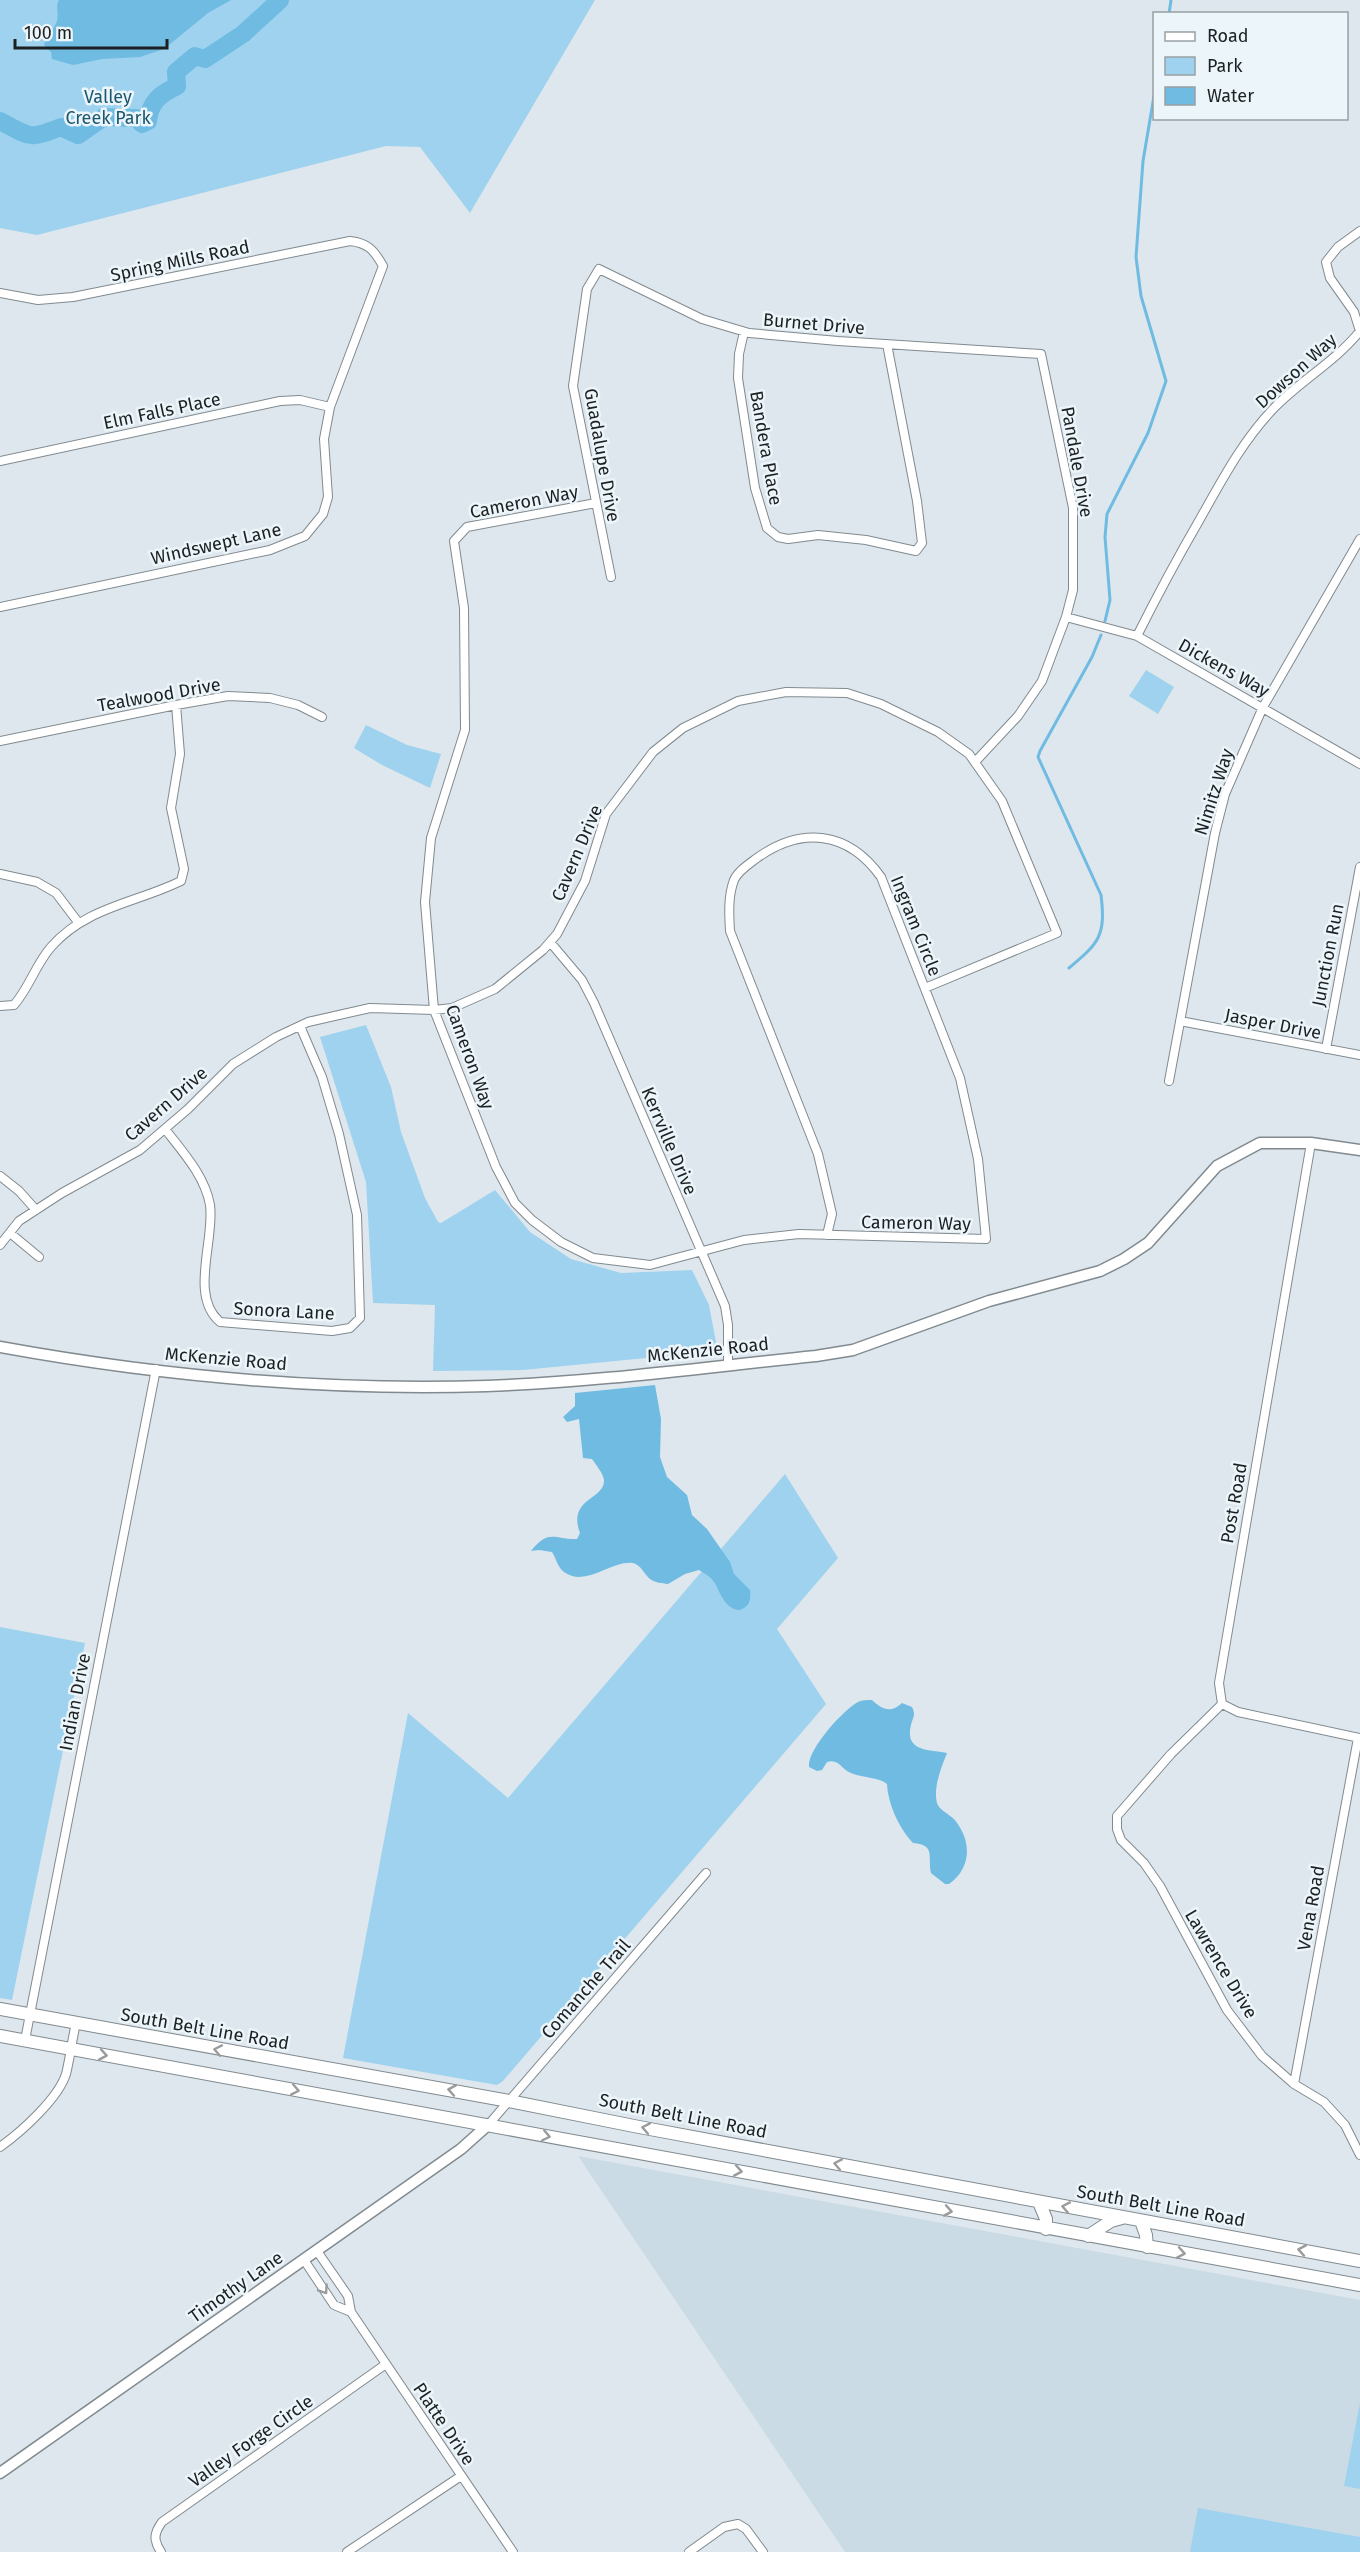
<svg xmlns="http://www.w3.org/2000/svg" width="1360" height="2552" font-family="'Fira Sans',sans-serif">
<style>
.built{fill:#cadbe5}
.green{fill:#9ed2ee}
.water{fill:#6fbbe2}
.lines{fill:none;stroke-linecap:round;stroke-linejoin:round}
.stream{stroke:#6fbbe2;stroke-width:3}
.river{stroke:#6fbbe2;stroke-width:18}
.street-casing{stroke:#818a8f;stroke-width:10}
.secondary-casing{stroke:#818a8f;stroke-width:13}
.primary-casing{stroke:#818a8f;stroke-width:14}
.street{stroke:#fff;stroke-width:8}
.secondary{stroke:#fff;stroke-width:10}
.primary{stroke:#fff;stroke-width:12}
.oneway{stroke:#999b9c}
.labels{text-anchor:middle;dominant-baseline:central;stroke-width:5;stroke-linejoin:round;paint-order:stroke}
.park-label{font-size:18px;fill:#1c5772;stroke:#ebf5fa}
.street-label{font-size:18px;fill:#1d2022;stroke:#ebf5fa}
</style>
<rect width="100%" height="100%" fill="#dee7ed"/>
<path class="built" d="M578 2156 1360 2300V2552H845Z"/>
<path class="green" d="M0 0H595L470 213 420 147 386 146 37 235 0 228Z
M1146 670 1174 687 1158 714 1129 696Z
M366 725 407 745 441 754 430 788 382 765 354 748Z
M366 1025 391 1087 401 1132 425 1198 438 1222 441 1223 495 1190 530 1232 571 1259 621 1273 692 1270 709 1305 716 1342 708 1352 523 1370 433 1371 435 1305 373 1303 366 1182 320 1037Z
M785 1474 838 1558 777 1629 826 1704 503 2081 497 2085 343 2058 408 1713 508 1798Z
M0 1627 85 1643 12 2000 0 1998Z
M1360 2403V2489L1344 2486Z
M1198 2508 1360 2537V2552H1190Z"/>
<path class="water" d="M59 0H231L208 13 164 49 140 57 102 59 73 65 52 59 51 52 44 45C46 35 54 30 57 21 59 13 55 7 59 0Z
M655 1385 661 1419 660 1457 667 1477 687 1495 692 1515 707 1529 730 1562 734 1574 750 1590C751 1600 750 1606 740 1610 724 1609 721 1593 714 1582 711 1577 704 1573 699 1570L685 1574 668 1584C662 1583 655 1583 650 1579 644 1574 641 1565 633 1563 611 1560 586 1588 564 1572 558 1568 556 1558 552 1552L539 1550 531 1551C549 1528 555 1540 577 1539L580 1533C567 1498 605 1500 604 1480 603 1473 596 1465 592 1459L583 1458 579 1419 567 1422 563 1417 575 1406V1393Z
M872 1700C882 1709 890 1714 902 1703L912 1707C916 1715 913 1717 911 1725 904 1753 931 1749 947 1753 941 1768 933 1788 937 1803 939 1810 949 1814 954 1819 972 1840 972 1868 949 1884H945L931 1873C927 1858 937 1845 913 1843 899 1828 888 1804 887 1784 879 1777 862 1778 851 1773 842 1770 839 1758 827 1762L822 1770 817 1771 809 1767C807 1750 843 1710 858 1702 862 1700 868 1700 872 1700Z"/>
<g class="lines">
<path class="stream" d="M1169 14 1171 0
M1105 621 1110 600 1105 537 1107 514 1148 433 1166 381 1141 296 1136 257 1143 161 1154 96
M1069 968C1099 943 1106 936 1101 895L1038 757 1040 751 1092 657 1101 635"/>
<path class="river" d="M0 121C31 137 28 140 61 127L78 135 104 117 136 118 142 124 148 121C150 102 160 94 177 86L176 72 195 56 205 59 243 34 280 0"/>
<g class="street-casing">
<path id="street" d="M0 293 38 300 73 297 350 241C368 243 374 250 383 266L330 407 324 439 328 497 323 514 305 536 270 550 0 607
M744 332 739 354 738 378 755 488 767 528 778 537 788 539 818 535 866 540 916 551 922 543 917 501 887 344
M0 461 280 401 300 400 330 407
M596 503 467 527 454 541 464 608 465 730 431 838 425 902 434 1010 496 1167 515 1203 532 1220 561 1242 593 1258 650 1265 744 1240 799 1234 986 1239 978 1159 960 1078 881 877C848 831 802 826 757 858 749 864 738 871 734 880 728 896 729 914 730 931L818 1154 832 1214 827 1235
M611 577 573 386 587 289 599 269 702 319 749 333 838 341 1041 354 1073 508V590L1066 617 1042 681 1018 716 975 762
M1066 617 1137 636 1360 764
M1137 636C1157 596 1178 557 1200 519 1222 480 1243 440 1274 408 1301 380 1336 361 1360 331L1354 312 1330 278 1326 262 1338 247 1360 231
M0 741 176 705 228 696 270 698 298 705 322 717
M0 874 37 882 56 893 78 922
M550 942 582 980 594 1003 725 1306 728 1325V1365
M0 1006 14 1005C29 988 36 964 51 947 86 907 136 903 181 881L184 869 171 808 180 754 176 705
M1180 1021 1360 1055
M1326 1049 1360 867
M1169 1081 1215 833 1225 794 1263 707 1360 539
M165 1129C182 1151 205 1176 210 1205 215 1240 189 1296 220 1322L332 1331 350 1328 360 1318 357 1215 339 1134 322 1077 300 1026
M1311 1143 1219 1683 1222 1704 1171 1754 1117 1816V1829L1121 1840 1144 1863 1160 1886 1227 2010 1262 2056 1294 2084 1324 2102 1345 2125 1360 2155
M0 1176 19 1191 36 1210
M10 1233 39 1257
M0 1245 19 1221 62 1193 140 1150 188 1109 233 1064 276 1037 308 1022 370 1008 434 1010 452 1008 495 989 543 950 557 934 585 881 606 814 653 752 683 728 738 701 786 692 847 693 881 704 938 732 969 754 1002 801 1057 933 925 988
M1222 1704 1238 1712 1360 1738
M25 2040 156 1369
M1294 2084 1358 1738
M489 2124 706 1873
M0 2147C21 2132 58 2099 66 2074 70 2058 72 2040 76 2023
M317 2251 348 2296 351 2312 513 2552
M304 2260 334 2305 351 2312
M161 2552C153 2540 154 2533 162 2522L386 2364
M347 2552 461 2476
M689 2552 724 2527 738 2524 746 2529 763 2552"/>
</g>
<g class="secondary-casing">
<path id="secondary" d="M0 1347C159 1376 325 1391 487 1386 597 1382 707 1367 816 1356L853 1350 989 1301 1100 1271 1124 1259 1148 1243 1217 1166 1260 1143H1311L1360 1150
M0 2473 461 2149 489 2124"/>
</g>
<g class="primary-casing">
<path id="primary" d="M0 2009 509 2101 639 2127 1360 2261
M0 2036 1360 2285
M1039 2202 1046 2219V2229
M1141 2221 1146 2235 1147 2247
M1088 2236 1111 2221 1122 2218"/>
</g>
<use href="#street" class="street"/>
<use href="#secondary" class="secondary"/>
<use href="#primary" class="primary"/>
</g>
<defs><path id="oneway-chevron" d="M-2-3.5L2.5 0L-2 3.5" fill="none" stroke-width="1.6" stroke-linecap="round" stroke-linejoin="round" transform="scale(1.5)"/></defs>
<g class="oneway">
<use href="#oneway-chevron" transform="translate(218 2050) rotate(-169)"/>
<use href="#oneway-chevron" transform="translate(103 2055) rotate(10)"/>
<use href="#oneway-chevron" transform="translate(295 2090) rotate(11)"/>
<use href="#oneway-chevron" transform="translate(452 2090) rotate(-170)"/>
<use href="#oneway-chevron" transform="translate(646 2128) rotate(-169)"/>
<use href="#oneway-chevron" transform="translate(546 2136) rotate(12)"/>
<use href="#oneway-chevron" transform="translate(838 2164) rotate(-169)"/>
<use href="#oneway-chevron" transform="translate(738 2171) rotate(10)"/>
<use href="#oneway-chevron" transform="translate(1066 2207) rotate(-169)"/>
<use href="#oneway-chevron" transform="translate(948 2211) rotate(10)"/>
<use href="#oneway-chevron" transform="translate(1302 2250) rotate(-170)"/>
<use href="#oneway-chevron" transform="translate(1181 2253) rotate(10)"/>
<use href="#oneway-chevron" transform="translate(324 2290) rotate(56)"/>
</g>
<g class="labels">
<g class="park-label">
<text x="108" y="97">Valley<tspan x="108" dy="21">Creek Park</tspan></text>
</g>
<g class="street-label">
<text transform="translate(180 261) rotate(-12)">Spring Mills Road</text>
<text transform="translate(814 324) rotate(5)">Burnet Drive</text>
<text transform="translate(1296 371) rotate(-42)">Dowson Way</text>
<text transform="translate(162 411) rotate(-12)">Elm Falls Place</text>
<text transform="translate(766 448) rotate(80)">Bandera Place</text>
<text transform="translate(602 455) rotate(80)">Guadalupe Drive</text>
<text transform="translate(1077 462) rotate(80)">Pandale Drive</text>
<text transform="translate(524 502) rotate(-11)">Cameron Way</text>
<text transform="translate(216 544) rotate(-13)">Windswept Lane</text>
<text transform="translate(1224 668) rotate(29)">Dickens Way</text>
<text transform="translate(159 695) rotate(-10)">Tealwood Drive</text>
<text transform="translate(1214 792) rotate(-72)">Nimitz Way</text>
<text transform="translate(577 853) rotate(-67)">Cavern Drive</text>
<text transform="translate(916 926) rotate(68)">Ingram Circle</text>
<text transform="translate(1328 955) rotate(-79)">Junction Run</text>
<text transform="translate(1273 1024) rotate(11)">Jasper Drive</text>
<text transform="translate(470 1057) rotate(70)">Cameron Way</text>
<text transform="translate(166 1104) rotate(-41)">Cavern Drive</text>
<text transform="translate(669 1141) rotate(67)">Kerrville Drive</text>
<text transform="translate(916 1223) rotate(1)">Cameron Way</text>
<text transform="translate(284 1311) rotate(3)">Sonora Lane</text>
<text transform="translate(708 1350) rotate(-6)">McKenzie Road</text>
<text transform="translate(226 1359) rotate(5)">McKenzie Road</text>
<text transform="translate(1234 1503) rotate(-80)">Post Road</text>
<text transform="translate(75 1702) rotate(-79)">Indian Drive</text>
<text transform="translate(1311 1908) rotate(-80)">Vena Road</text>
<text transform="translate(1221 1964) rotate(59)">Lawrence Drive</text>
<text transform="translate(586 1989) rotate(-49)">Comanche Trail</text>
<text transform="translate(205 2029) rotate(10)">South Belt Line Road</text>
<text transform="translate(683 2116) rotate(11)">South Belt Line Road</text>
<text transform="translate(1161 2206) rotate(10)">South Belt Line Road</text>
<text transform="translate(236 2287) rotate(-35)">Timothy Lane</text>
<text transform="translate(444 2424) rotate(56)">Platte Drive</text>
<text transform="translate(251 2441) rotate(-35)">Valley Forge Circle</text>
</g>
</g>
<rect x="1153" y="12" width="195" height="108" fill="#ebf5fa" stroke="#99a0a4" stroke-width="1.5"/>
<rect x="1165" y="32" width="30" height="9" fill="#ffffff" stroke="#99a0a4" stroke-width="1.5"/>
<text x="1207" y="42" font-size="18" fill="#1d2022">Road</text>
<rect x="1165" y="57" width="30" height="18" fill="#9ed2ee" stroke="#99a0a4" stroke-width="1.5"/>
<text x="1207" y="72" font-size="18" fill="#1d2022">Park</text>
<rect x="1165" y="87" width="30" height="18" fill="#6fbbe2" stroke="#99a0a4" stroke-width="1.5"/>
<text x="1207" y="102" font-size="18" fill="#1d2022">Water</text>
<path d="M15 39v9h152v-9" fill="none" stroke="#1d2022" stroke-width="3"/>
<text x="24" y="39" font-size="18" fill="#1d2022" stroke="#ebf5fa" stroke-width="4.5" paint-order="stroke">100 m</text>
</svg>
